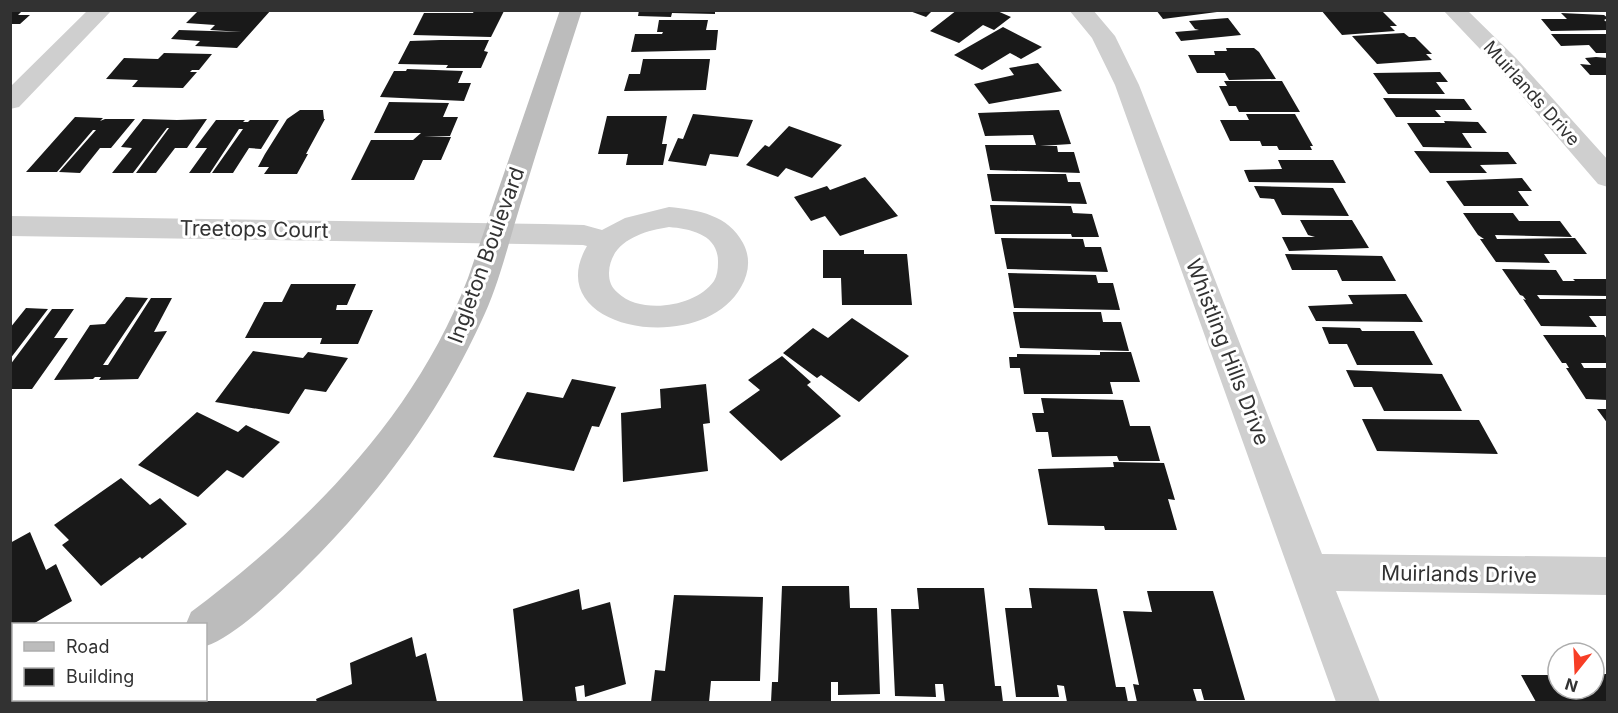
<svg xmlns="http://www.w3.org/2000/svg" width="1618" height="713" font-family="Inter,sans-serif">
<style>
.building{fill:#191919}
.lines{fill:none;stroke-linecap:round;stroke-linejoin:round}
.street{fill:#cfcfcf;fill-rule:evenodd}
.secondary{fill:#bcbcbc;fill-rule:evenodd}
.labels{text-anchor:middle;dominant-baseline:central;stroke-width:6;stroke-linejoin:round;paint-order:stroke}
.far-street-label{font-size:18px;fill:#323232;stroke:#fff}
.street-label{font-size:21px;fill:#323232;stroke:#fff}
</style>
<rect width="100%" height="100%" fill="#fff"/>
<path class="building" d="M10 10H23L18 15H30L20 24H10Z
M199 10H271L237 48 195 46 200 41 171 39 179 30 242 32 210 30 215 25 186 23Z
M639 10H715V14L672 13 671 17 638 16Z
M907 10H933L926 17Z
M957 10H995L1011 17 994 30 983 25 959 43 930 31Z
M1156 10H1217V12L1163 19Z
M1321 10H1381L1397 26H1390L1395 31 1342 35Z
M474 11H504L491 37 413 35 424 13H473Z
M1561 13 1604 15 1608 18 1604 20 1608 23V30L1551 31 1541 19H1567Z
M1228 18 1241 35 1181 41 1175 32 1199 30 1195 29 1189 21Z
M659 20H708L706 30H718L716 50 631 52 635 34H662L663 32H657Z
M1003 27 1042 47 1021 59 1010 53 982 70 954 55Z
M1404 33 1409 37H1415L1432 54H1426L1432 60 1377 64 1352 36Z
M1551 34H1608V53H1596L1589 45 1561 46Z
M440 40H489L484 51 488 52 481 68H446L448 65 398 64 410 41Z
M1226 48H1254L1259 52 1276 79 1229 80 1225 73H1197L1188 55H1215L1214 51H1227Z
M164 53 212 54 199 70H192L190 72H197L183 88 132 87 138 80 106 79 124 58 158 59Z
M1596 57 1608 58V75H1590L1580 64 1591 65 1585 58Z
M643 59H710L706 90 624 91 629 74H640Z
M1038 63 1062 91 989 104 974 84 1014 75 1009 68Z
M407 69 463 71 458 83H471L464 101 380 97 394 71H406Z
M1440 72 1448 82H1436L1445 94H1388L1373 73Z
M1224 81H1282L1300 112H1239L1236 106H1229L1219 86H1227Z
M1383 98 1464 99 1472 110H1435L1441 117H1396Z
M389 102 449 103 443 117H458L450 136H424L451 137 441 160H423L414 180H351L371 140H413L421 133H374Z
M300 110H323L324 119H325L306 154H308L297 174H264L269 167H258L265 154 287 119Z
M1059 110 1071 144 1040 146H1057L1058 152H1074L1080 173 990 170 985 145H1036L1033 135 985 136 978 113Z
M693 114 753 120 738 157 710 154 706 166 668 161 678 138 683 139Z
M1246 114H1295L1313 146H1310L1312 150H1279L1277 146H1262L1260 141H1230L1220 120H1249Z
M607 116H667L662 144H667L663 165H626L628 154H598Z
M75 117 103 118 100 121 105 119H135L111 148H100L80 173 59 172 96 130H93L57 172H26Z
M143 119 177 120 207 119 187 148H175L156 173H136L169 128H167L133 173H112L132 148 121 147Z
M216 120H245L243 122H248L250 120H279L261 149 249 148 233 173H212L243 129H239L210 173H189L207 148H195Z
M1444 121 1478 122 1487 133H1462L1472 148 1423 147 1407 123H1445Z
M789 126 842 145 812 178 786 168 778 177 746 165 765 145 769 147Z
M1414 151 1508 152 1517 164 1480 165 1487 173H1430Z
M1278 160H1333L1346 183 1249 182 1244 170 1282 169Z
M987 174H1066L1068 182H1080L1087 204 992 201Z
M865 177 898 216 840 236 825 216 811 221 794 197 827 186 830 190Z
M1522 178 1532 191H1518L1529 206H1464L1446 181Z
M1254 186 1333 188 1349 216 1282 215 1274 199 1260 198Z
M990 205 1071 206 1073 213 1092 214 1099 237H1072L1071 234H995Z
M1463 213H1513L1519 221H1560L1572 237 1495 235 1497 239 1575 238 1587 254H1544L1550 263 1496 262 1480 239H1484L1478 235Z
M1300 220H1352L1369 248 1289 251 1282 237H1315L1308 235Z
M1001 238 1083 239 1085 247H1101L1108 272 1007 269Z
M823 250H864V254H907L912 305H842L841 278H823Z
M1285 254 1382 256 1396 281H1342L1337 270H1292Z
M1502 269 1556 270 1563 281H1575L1573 279H1608V296L1537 295 1540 299H1608V316H1589L1597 327 1541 326 1523 299 1526 300 1523 296 1520 295Z
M1008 273 1096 275 1098 283H1113L1120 310 1014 308Z
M291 284H356L347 305H337L336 310H373L358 344H320L322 338H245L264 302H282Z
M1406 294 1423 322 1316 321 1308 306 1353 304 1348 295Z
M126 297 148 298 103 365H108L151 298H172L154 332 167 331 138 379 99 380 101 377H95L93 379 54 380 90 325 105 324Z
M26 308 48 309 10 359V328Z
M52 309H74L54 338H68L32 389H10V365Z
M1013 312H1101L1103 322H1121L1129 351 1020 348Z
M852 318 909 356 859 402 821 375 817 378 783 353 813 328 828 338Z
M1322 327 1360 328 1362 331H1414L1433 365H1357L1347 344H1329Z
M1543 335H1604L1608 340V363H1581L1584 368H1608V400L1586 399 1566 368H1569L1566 363H1562Z
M253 351 303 358 308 352 348 358 326 392 305 389 289 414 215 402Z
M1100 352H1131L1140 382H1110L1113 394H1024L1020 368H1010L1009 357H1017V354L1100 355Z
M782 356 811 382 807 385 841 416 781 461 729 412 760 390 748 380Z
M1346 370 1442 374 1462 411H1384L1372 387H1354Z
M572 379 616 387 599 427 592 426 574 471 493 457 527 392 563 398Z
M706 384 710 423 703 424 708 471 623 482 621 413 661 408 660 389Z
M1041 398 1123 400 1130 426H1150L1160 461H1119L1117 456 1052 457 1048 432H1036L1032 413H1044Z
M1597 409H1608V424Z
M197 412 238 432 246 425 280 442 243 478 227 470 198 497 138 465Z
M1362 419 1479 420 1498 454 1377 451Z
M1113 462 1164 463 1175 500 1168 499 1177 530H1105L1104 526 1048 525 1038 469 1114 467Z
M121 478 150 505 160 498 187 524 142 559 140 557 101 586 62 545 69 540 54 525Z
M30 532 46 570 56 564 72 601 33 624H14V632L10 634V543Z
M782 586H849L850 608H877L880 694 838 695V682H831V702H771L772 682H778Z
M917 588H984L995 686H1001L1003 702H945L943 684H935L936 697 895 696 891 609H919Z
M1029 588 1097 589 1116 687H1125L1128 702H1067L1064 686 1057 685 1059 697H1016L1005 608H1032Z
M579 589 582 610 610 602 626 684 585 697 584 685 575 687 577 702H523L513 609Z
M1147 591H1213L1245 700H1204L1201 689H1193L1197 702H1137L1133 684 1139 685 1123 611 1152 612Z
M674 595 763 597 760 681H711L709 702H651L655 670 665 671Z
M412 637 416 657 426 653 437 702H317L316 699 352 684 350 663Z
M1594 674H1608V702H1536L1521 675H1558V689H1594Z"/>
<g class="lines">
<path class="street" d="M88 10H112L19 107 10 109V87Z
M1069 10H1093L1115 36 1139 85 1322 554 1608 557V595L1336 591 1380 702H1336L1115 85 1092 38Z
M1443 10H1467L1516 58 1608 160V187L1598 184 1498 68Z
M669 207C699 210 728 215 743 243 751 258 749 273 741 287 702 358 538 330 587 246L583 245 10 236V216L544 224 584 225 602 230 625 218ZM669 227C692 229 719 235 718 263 718 269 717 276 714 281 696 307 641 315 618 293 611 287 609 281 609 273 610 241 643 231 669 227Z"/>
<path class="secondary" d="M560 10H582C561 75 540 140 520 206 508 244 499 285 481 322 438 415 378 496 305 568 282 591 235 637 206 646V624H186L191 612C308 524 415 417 468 278Z
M77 700H124L123 702H76Z"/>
</g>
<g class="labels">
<g class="far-street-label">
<text transform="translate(1532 93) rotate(48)">Muirlands Drive</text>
</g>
<g class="street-label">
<text transform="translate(254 229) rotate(1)">Treetops Court</text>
<text transform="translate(486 255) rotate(-70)">Ingleton Boulevard</text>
<text transform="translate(1228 352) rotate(69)">Whistling Hills Drive</text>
<text transform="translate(1459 574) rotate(1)">Muirlands Drive</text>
</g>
</g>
<rect width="1618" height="713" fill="none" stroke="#323232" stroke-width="24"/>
<rect x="12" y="623" width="195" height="78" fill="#ffffff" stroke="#adadad" stroke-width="1.5"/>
<rect x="24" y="642" width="30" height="9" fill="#bcbcbc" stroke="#adadad" stroke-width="1.5"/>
<text x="66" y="653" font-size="18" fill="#323232">Road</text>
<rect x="24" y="668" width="30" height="18" fill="#191919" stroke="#adadad" stroke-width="1.5"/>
<text x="66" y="683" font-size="18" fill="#323232">Building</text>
<g transform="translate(1576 671) rotate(198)"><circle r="28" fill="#ffffff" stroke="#adadad" stroke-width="1.5"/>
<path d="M0-4.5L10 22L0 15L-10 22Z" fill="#f73e26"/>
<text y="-9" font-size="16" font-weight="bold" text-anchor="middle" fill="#323232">N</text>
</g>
</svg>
